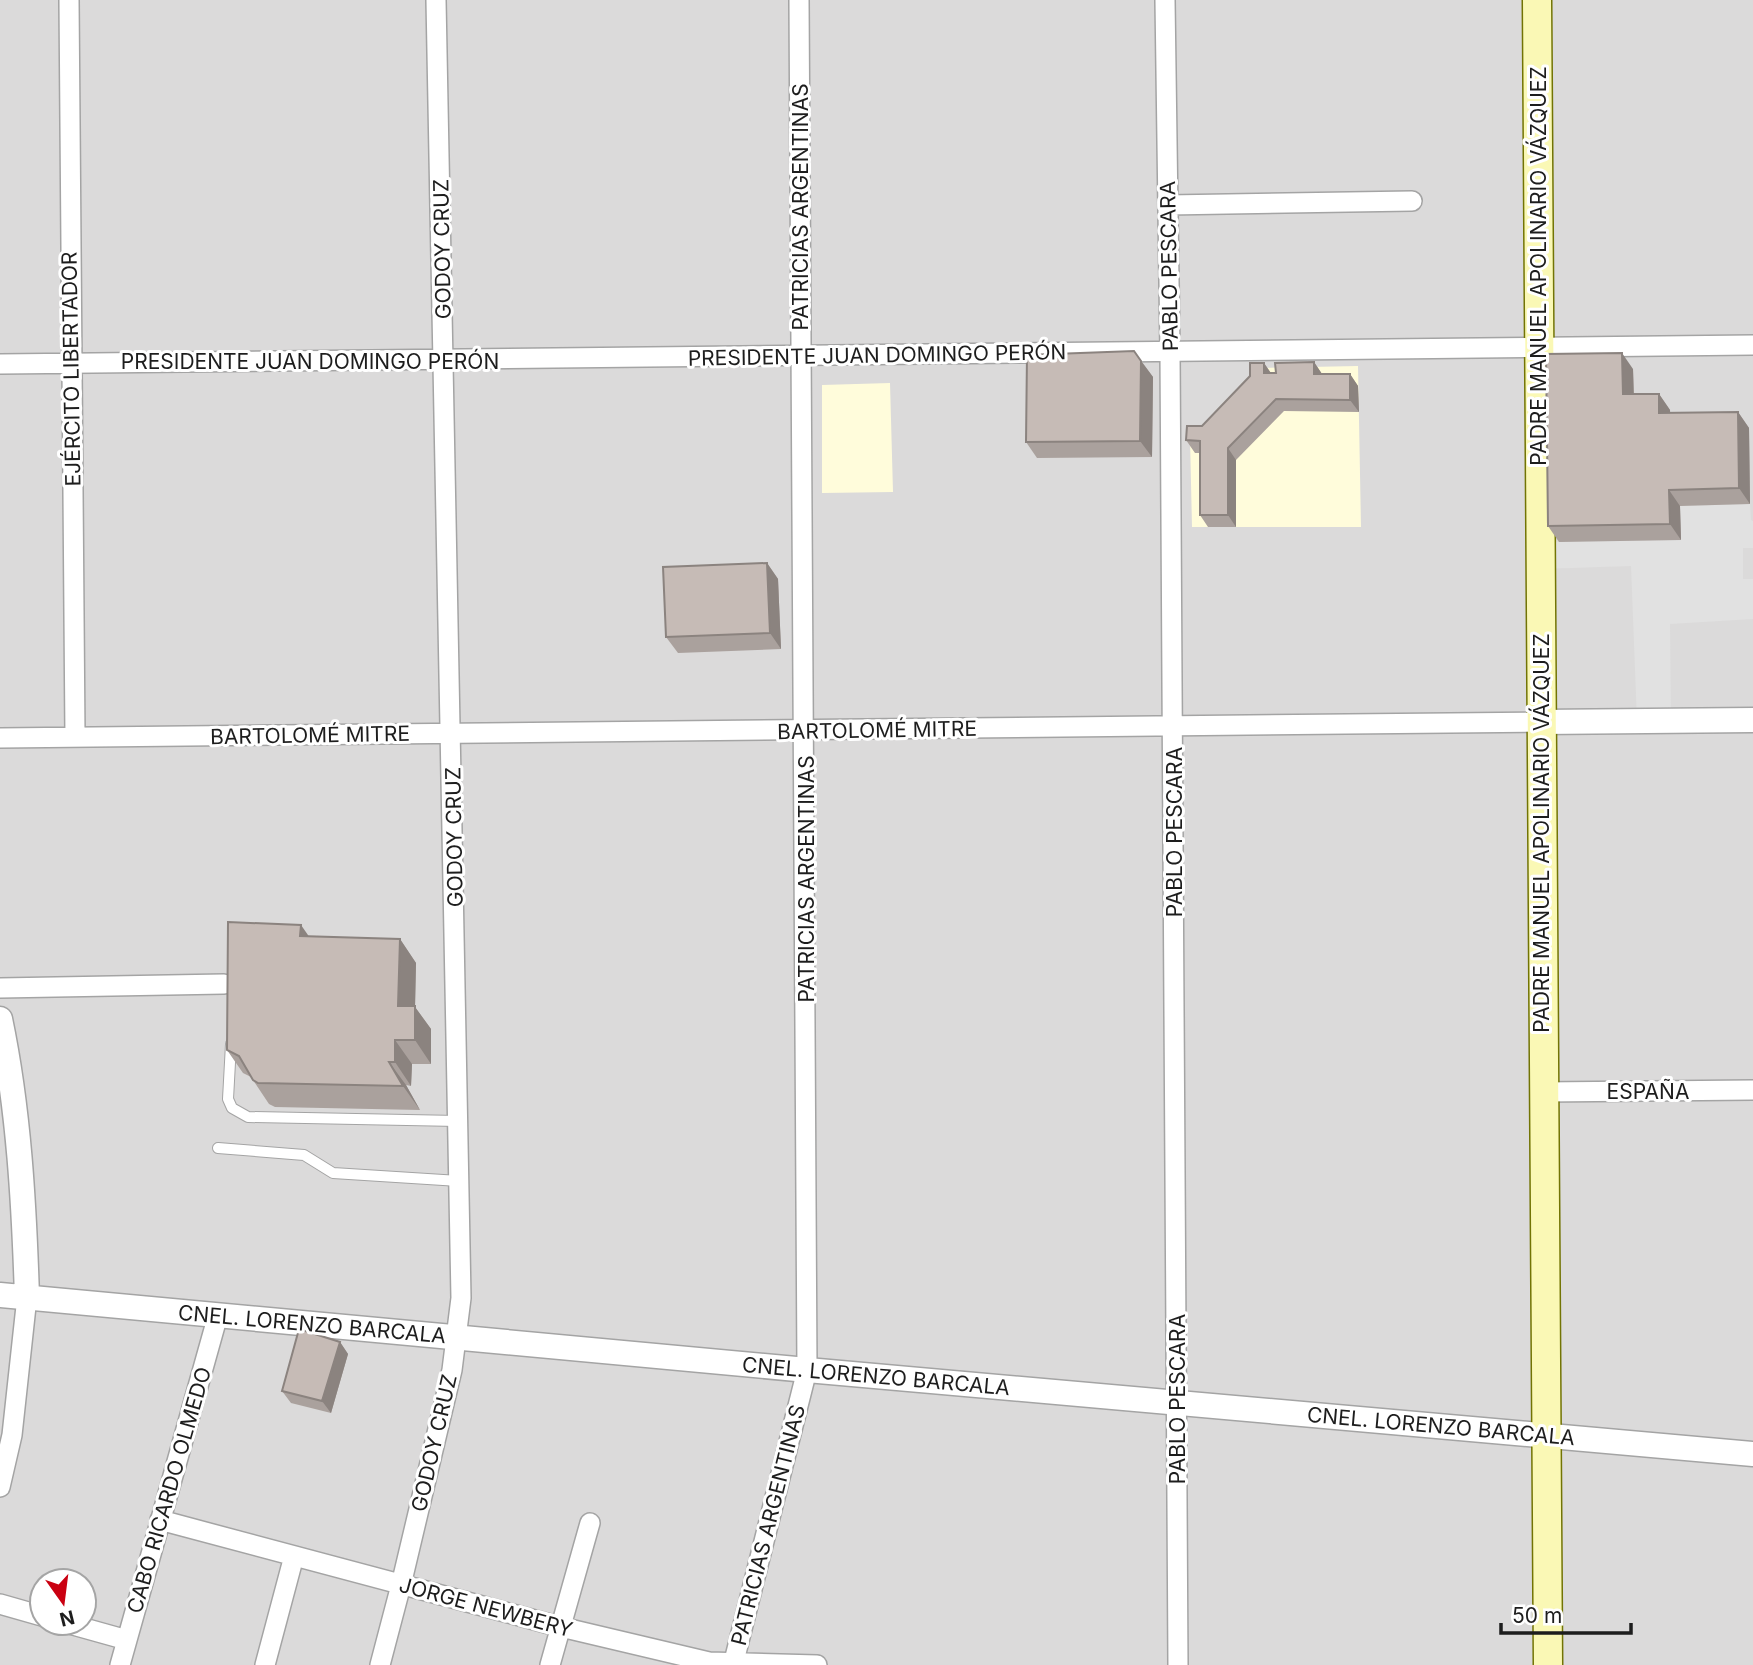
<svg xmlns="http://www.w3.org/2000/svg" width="1753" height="1665" font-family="Inter,sans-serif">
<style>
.residential{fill:#dbdada;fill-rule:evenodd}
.education{fill:#fffcdb}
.parking{fill:#e1e1e1}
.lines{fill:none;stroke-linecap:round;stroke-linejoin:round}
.service-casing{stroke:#a4a4a4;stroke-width:12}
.minor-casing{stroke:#a4a4a4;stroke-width:22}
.tertiary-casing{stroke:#a4a4a4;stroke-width:27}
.secondary-casing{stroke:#727404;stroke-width:31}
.service{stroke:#fff;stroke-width:10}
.minor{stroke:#fff;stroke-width:19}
.tertiary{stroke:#fff;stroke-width:24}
.secondary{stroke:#faf8b5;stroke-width:28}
.wall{fill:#aaa19d}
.shaded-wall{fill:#8b837f}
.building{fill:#c6bbb6;stroke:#8b837f;stroke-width:2}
.labels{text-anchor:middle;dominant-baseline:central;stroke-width:6;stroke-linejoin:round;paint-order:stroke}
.street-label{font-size:21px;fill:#1d1d1d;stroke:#fff}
</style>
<rect width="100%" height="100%" fill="#eeeae3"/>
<path class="residential" d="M0 0H1753V1665H0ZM42 1581H84V1623H42Z"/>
<path class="education" d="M1358 366 1361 527H1192L1190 438 1257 368Z
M890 383 893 492 822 493V385Z"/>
<path class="parking" d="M1750 504 1751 520 1753 521V548H1743V579H1753V619L1670 624 1671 721H1637L1631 566 1540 569V542L1680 540V506Z"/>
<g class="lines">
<g class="service-casing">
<path id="service" d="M231 1044 228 1099 232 1108 248 1117 458 1121
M218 1148 304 1155 333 1173 459 1181"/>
</g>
<g class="minor-casing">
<path id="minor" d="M69 0 75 737
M1165 0 1170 352 1178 1665
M1168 205 1412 201
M0 364 1753 345
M0 738 1541 722
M0 988 224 984
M1543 1092 1753 1090
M0 1487 12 1435 27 1297
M160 1520 561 1627 709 1662 817 1665
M0 1604 42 1616
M66 1623 127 1640
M120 1665 218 1315
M265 1665 294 1556
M380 1665 401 1585 452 1370 461 1298 436 0
M550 1665 590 1523
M733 1665 807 1370 799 0"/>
</g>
<g class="tertiary-casing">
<path id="tertiary" d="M1541 722 1753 720
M0 1019C19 1110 24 1204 27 1297
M0 1295 807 1370 1753 1454"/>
</g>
<g class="secondary-casing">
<path id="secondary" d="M1537 0 1548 1665"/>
</g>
<use href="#service" class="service"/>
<use href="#minor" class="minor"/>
<use href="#tertiary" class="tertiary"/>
<use href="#secondary" class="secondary"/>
</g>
<path class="wall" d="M1134 351 1153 377 1152 457 1037 458 1026 442Z
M1314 362 1322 374H1350L1358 386 1359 412 1284 411 1236 460V527H1208L1200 515V453H1195L1186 440 1202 426 1264 363 1271 373H1276Z
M1633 369 1634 394H1659L1670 410V412H1738L1749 428 1750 504 1680 506 1681 540 1559 542 1548 526Z
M767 563 778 579 781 649 678 653 666 637Z
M400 939 416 963 415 1007 431 1029V1064H412L411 1086 406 1085 420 1110 275 1107 269 1104 251 1077 243 1073 227 1050Z
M340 1342 348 1354 331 1413 291 1403 282 1391Z"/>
<path class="shaded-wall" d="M1622 353 1633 369 1634 410 1623 394Z
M1141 361 1153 377 1152 457 1140 441Z
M1314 362 1322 374H1314Z
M1264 363 1272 375 1264 373Z
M1350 374 1358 386 1359 412 1350 400Z
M1659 394 1670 410 1671 429 1659 413Z
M1738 412 1749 428 1750 504 1739 488Z
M1228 448 1236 460V527L1228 515Z
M1669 490 1680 506 1681 540 1670 524Z
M767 563 778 579 781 649 770 633Z
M301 925 317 948 300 936Z
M400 939 416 963 415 1007 431 1029V1064L415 1040 398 1006Z
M395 1040 412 1064 411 1086 395 1062Z
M389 1062 406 1085 420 1110 403 1086Z
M340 1342 348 1354 331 1413 322 1401Z"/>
<path class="building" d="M1134 351 1141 361 1140 441 1026 442 1027 355Z
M1622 353 1623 394H1659V413L1738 412 1739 488 1669 490 1670 524 1548 526 1546 354Z
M1314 362V374H1350V400L1276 399 1228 448V515H1200V441L1186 440 1187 426H1202L1250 376V363H1264V373H1276L1275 363Z
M767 563 770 633 666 637 663 567Z
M228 922 301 925 300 936 400 939 398 1006H415V1040H395V1062H389L403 1086 258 1083 253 1080 239 1056 227 1050Z
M299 1329 340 1342 322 1401 282 1391Z"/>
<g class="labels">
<g class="street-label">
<text transform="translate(800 207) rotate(-90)">PATRICIAS ARGENTINAS</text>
<text transform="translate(442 249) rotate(-91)">GODOY CRUZ</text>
<text transform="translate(1169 266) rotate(-91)">PABLO PESCARA</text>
<text transform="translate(1538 266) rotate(-90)">PADRE MANUEL APOLINARIO VÁZQUEZ</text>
<text transform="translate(877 355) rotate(-1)">PRESIDENTE JUAN DOMINGO PERÓN</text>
<text x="310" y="361">PRESIDENTE JUAN DOMINGO PERÓN</text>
<text transform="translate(71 369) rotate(-91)">EJÉRCITO LIBERTADOR</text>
<text transform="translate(877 730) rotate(-1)">BARTOLOMÉ MITRE</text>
<text transform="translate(310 735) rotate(-1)">BARTOLOMÉ MITRE</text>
<text transform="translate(1174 832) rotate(-90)">PABLO PESCARA</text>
<text transform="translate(1541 833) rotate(-90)">PADRE MANUEL APOLINARIO VÁZQUEZ</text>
<text transform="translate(454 837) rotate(-91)">GODOY CRUZ</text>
<text transform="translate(806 879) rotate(-90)">PATRICIAS ARGENTINAS</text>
<text x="1648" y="1091">ESPAÑA</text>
<text transform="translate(312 1324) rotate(5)">CNEL. LORENZO BARCALA</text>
<text transform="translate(876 1376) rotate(5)">CNEL. LORENZO BARCALA</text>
<text transform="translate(1177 1399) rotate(-90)">PABLO PESCARA</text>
<text transform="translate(1441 1426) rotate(5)">CNEL. LORENZO BARCALA</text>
<text transform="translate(434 1443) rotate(-77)">GODOY CRUZ</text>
<text transform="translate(169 1490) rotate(-74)">CABO RICARDO OLMEDO</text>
<text transform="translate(768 1525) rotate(-76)">PATRICIAS ARGENTINAS</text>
<text transform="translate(486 1607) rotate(15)">JORGE NEWBERY</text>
</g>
</g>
<g transform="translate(63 1602) rotate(166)"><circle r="33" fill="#ffffff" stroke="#a5a5a5" stroke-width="2"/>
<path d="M0-5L12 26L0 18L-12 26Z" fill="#ca0011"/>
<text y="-10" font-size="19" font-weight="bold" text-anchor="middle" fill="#1d1d1d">N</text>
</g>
<path d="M1501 1623v10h130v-10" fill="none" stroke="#1d1d1d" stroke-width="3.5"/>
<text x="1512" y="1623" font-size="21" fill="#1d1d1d" stroke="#ffffff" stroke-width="5" paint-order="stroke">50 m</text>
</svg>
